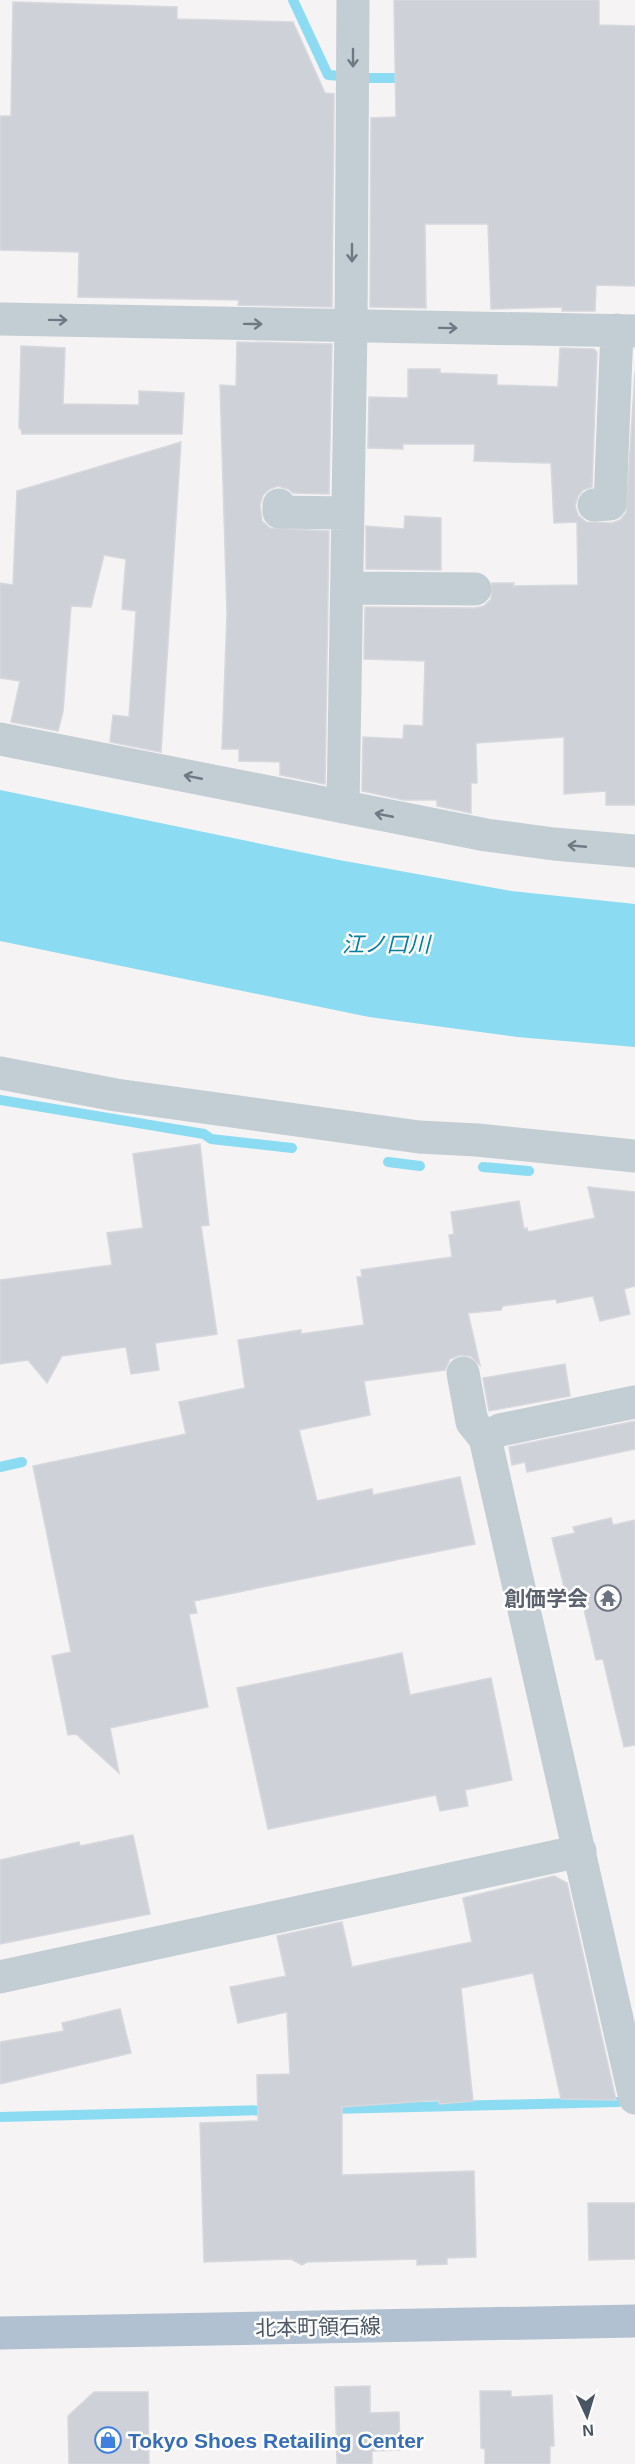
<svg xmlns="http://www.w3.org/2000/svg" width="635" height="2464" font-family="Arial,'Noto Sans JP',sans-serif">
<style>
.water{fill:#8bdbf2}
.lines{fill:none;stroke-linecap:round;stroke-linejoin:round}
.stream{stroke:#8bdbf2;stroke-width:10}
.building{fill:#ced1d8;stroke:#d6d8de;stroke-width:1.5}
.minor{stroke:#c3cdd4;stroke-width:33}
.major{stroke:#b1c1d2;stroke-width:33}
.oneway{stroke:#6e7984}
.labels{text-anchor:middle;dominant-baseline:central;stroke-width:5;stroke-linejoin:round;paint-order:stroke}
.worship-label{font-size:21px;font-weight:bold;fill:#5b616d;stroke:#fff;text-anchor:end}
.street-label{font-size:21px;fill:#495562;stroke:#fff}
.shop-label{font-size:21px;font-weight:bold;fill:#366cbe;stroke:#fff;text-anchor:start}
.water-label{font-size:22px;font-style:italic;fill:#067ea0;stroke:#fff}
</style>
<rect width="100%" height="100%" fill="#f5f3f3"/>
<path class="water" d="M0 790 339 860 511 891 635 904V1047L517 1037 369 1017 0 941Z"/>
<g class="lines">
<path class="stream" d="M293 0 328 75 341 76
M363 78H408
M0 1100 204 1134 211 1139 292 1148
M388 1162 420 1166
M483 1167 529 1171
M0 1467 22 1462
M330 2109 618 2102
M0 2117 270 2110"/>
</g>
<path class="building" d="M394 0H599V25L635 26V286L596 285 595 311H562V307L491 309 488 224H425L426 308 370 307 371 118 396 117Z
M13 2 177 7V19L293 22 325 93 334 94 332 307 238 305 239 300 78 297 79 252 0 250V116H11Z
M237 342 332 344 329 494 293 493 288 489 278 486 270 489 263 495 260 505 262 521 270 528 329 531 325 784 280 775V762L239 761V749H222L227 614 220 385 236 386Z
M21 346 65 348 63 404 139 405V391L184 393 182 434H22L21 429 19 428Z
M560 348 594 349 597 352 592 487 583 490 578 496 575 506 578 515 586 522 612 523 620 520 626 513 635 372V805H606V791L564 794V737L476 743 477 783H471V813L437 806V800H404L362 791 363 737 403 739 404 725 423 726 425 661 364 659 365 607 475 608 484 606 491 599 492 583H514L513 586 578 585 577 522 554 523 551 463 474 461 475 444H403V449L368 448 369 397 408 398V369H440V373L497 375V385L558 387Z
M181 442 161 752 110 742 113 715 129 717 136 611 122 609 126 559 104 555 91 607 71 606 63 712 58 731 11 722 20 681 0 678V583L13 585 17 491Z
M405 516 441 518V570L366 569V526L404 529Z
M200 1144 209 1225 201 1226 217 1334 155 1343 159 1370 131 1374 126 1347 62 1356 47 1383 28 1360 0 1364V1280L112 1265 107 1233 143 1228 133 1154Z
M588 1187 635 1192V1286L624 1289 630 1314 600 1321 593 1296 557 1303 556 1299 503 1306 501 1310 468 1313 480 1365 470 1356 460 1355 450 1359 445 1370 364 1381 370 1415 299 1430 317 1501 372 1489 373 1495 460 1477 475 1544 194 1601 197 1613 189 1614 208 1707 110 1728 119 1773 76 1734 68 1735 52 1656 71 1652 33 1466 186 1434 179 1402 245 1388 238 1340 301 1330V1334L364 1325 357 1277H362L361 1270 452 1257 449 1235 454 1234 451 1212 519 1201 524 1229 527 1228 528 1232 595 1218Z
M565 1364 570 1396 489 1411 483 1378Z
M635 1421V1449L527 1472 525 1462 512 1465 509 1447Z
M611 1518 613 1525 635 1520V1745L624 1747 603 1659 596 1660 583 1605 569 1607 552 1538 575 1533 573 1527Z
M402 1653 410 1695 491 1678 512 1780 465 1790 468 1806 440 1811 436 1795 268 1829 237 1688Z
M133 1835 150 1914 0 1944V1860L79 1842 80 1846Z
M554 1876 567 1883 616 2100 561 2099 533 1973 461 1988 473 2101 439 2104V2100L342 2107V2175L474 2171 476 2257 447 2258V2264L417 2265V2259L307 2262 302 2265 291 2259 204 2262 200 2123 258 2121 257 2075 290 2074 287 2012 238 2023 230 1987 286 1976 277 1936 342 1922 352 1967 472 1942 463 1898Z
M120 2009 131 2053 0 2084V2042L64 2031 62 2023Z
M588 2203H635V2259L589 2260Z
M370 2386V2413L399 2412 400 2450 372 2451V2464H337L335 2387Z
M480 2391H511V2397L552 2395 554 2446H550V2464H485V2449L481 2448Z
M94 2392H148L149 2464H69L68 2416Z"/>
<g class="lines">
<path class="minor" d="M0 319 635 331
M279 505V512L348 513
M594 505 610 504 617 330
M347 588 475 589
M0 739 486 835 554 844 635 851
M343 807 351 326 353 0
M0 1073 116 1095 419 1137 477 1140 635 1156
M463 1373 472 1422 485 1438 635 2098
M485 1438 500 1430 635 1402
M0 1977 580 1851"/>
<path class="major" d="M0 2333 635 2321"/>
</g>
<defs><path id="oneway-shaft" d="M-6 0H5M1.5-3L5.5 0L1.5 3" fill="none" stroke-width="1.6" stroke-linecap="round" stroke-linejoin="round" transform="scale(1.5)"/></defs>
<g class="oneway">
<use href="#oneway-shaft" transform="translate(353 58) rotate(90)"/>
<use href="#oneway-shaft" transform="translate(352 253) rotate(90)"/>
<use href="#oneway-shaft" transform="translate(58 320) rotate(1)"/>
<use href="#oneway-shaft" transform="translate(253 324) rotate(1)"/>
<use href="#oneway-shaft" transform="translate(448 328) rotate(1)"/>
<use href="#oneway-shaft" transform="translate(193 777) rotate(-169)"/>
<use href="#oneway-shaft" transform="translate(384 815) rotate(-169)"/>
<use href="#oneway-shaft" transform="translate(577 846) rotate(-175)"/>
</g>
<defs>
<g id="temple-ring" transform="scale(1.35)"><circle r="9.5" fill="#fff" stroke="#6b7280" stroke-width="1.5"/><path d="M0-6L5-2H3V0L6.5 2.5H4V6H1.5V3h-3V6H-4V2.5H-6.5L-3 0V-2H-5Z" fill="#6b7280"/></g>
<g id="shop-ring" transform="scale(1.35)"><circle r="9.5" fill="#fff" stroke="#3f7fe0" stroke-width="1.5"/><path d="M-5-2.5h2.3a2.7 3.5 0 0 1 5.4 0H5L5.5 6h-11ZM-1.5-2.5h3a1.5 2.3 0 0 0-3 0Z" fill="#3f7fe0"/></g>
</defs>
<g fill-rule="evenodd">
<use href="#temple-ring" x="608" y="1598"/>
<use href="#shop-ring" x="108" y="2440"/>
</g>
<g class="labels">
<g class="worship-label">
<text x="588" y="1598">創価学会</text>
</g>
<g class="street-label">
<text transform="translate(318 2327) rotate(-1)">北本町領石線</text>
</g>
<g class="shop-label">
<text x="128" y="2440">Tokyo Shoes Retailing Center</text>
</g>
<g class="water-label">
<text x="386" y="944">江ノ口川</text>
</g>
</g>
<g transform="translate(587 2416) rotate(176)" stroke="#ffffff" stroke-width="4.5" paint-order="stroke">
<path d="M0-4.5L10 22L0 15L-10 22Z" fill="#495562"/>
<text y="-9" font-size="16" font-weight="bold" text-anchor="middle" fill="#495562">N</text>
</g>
</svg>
